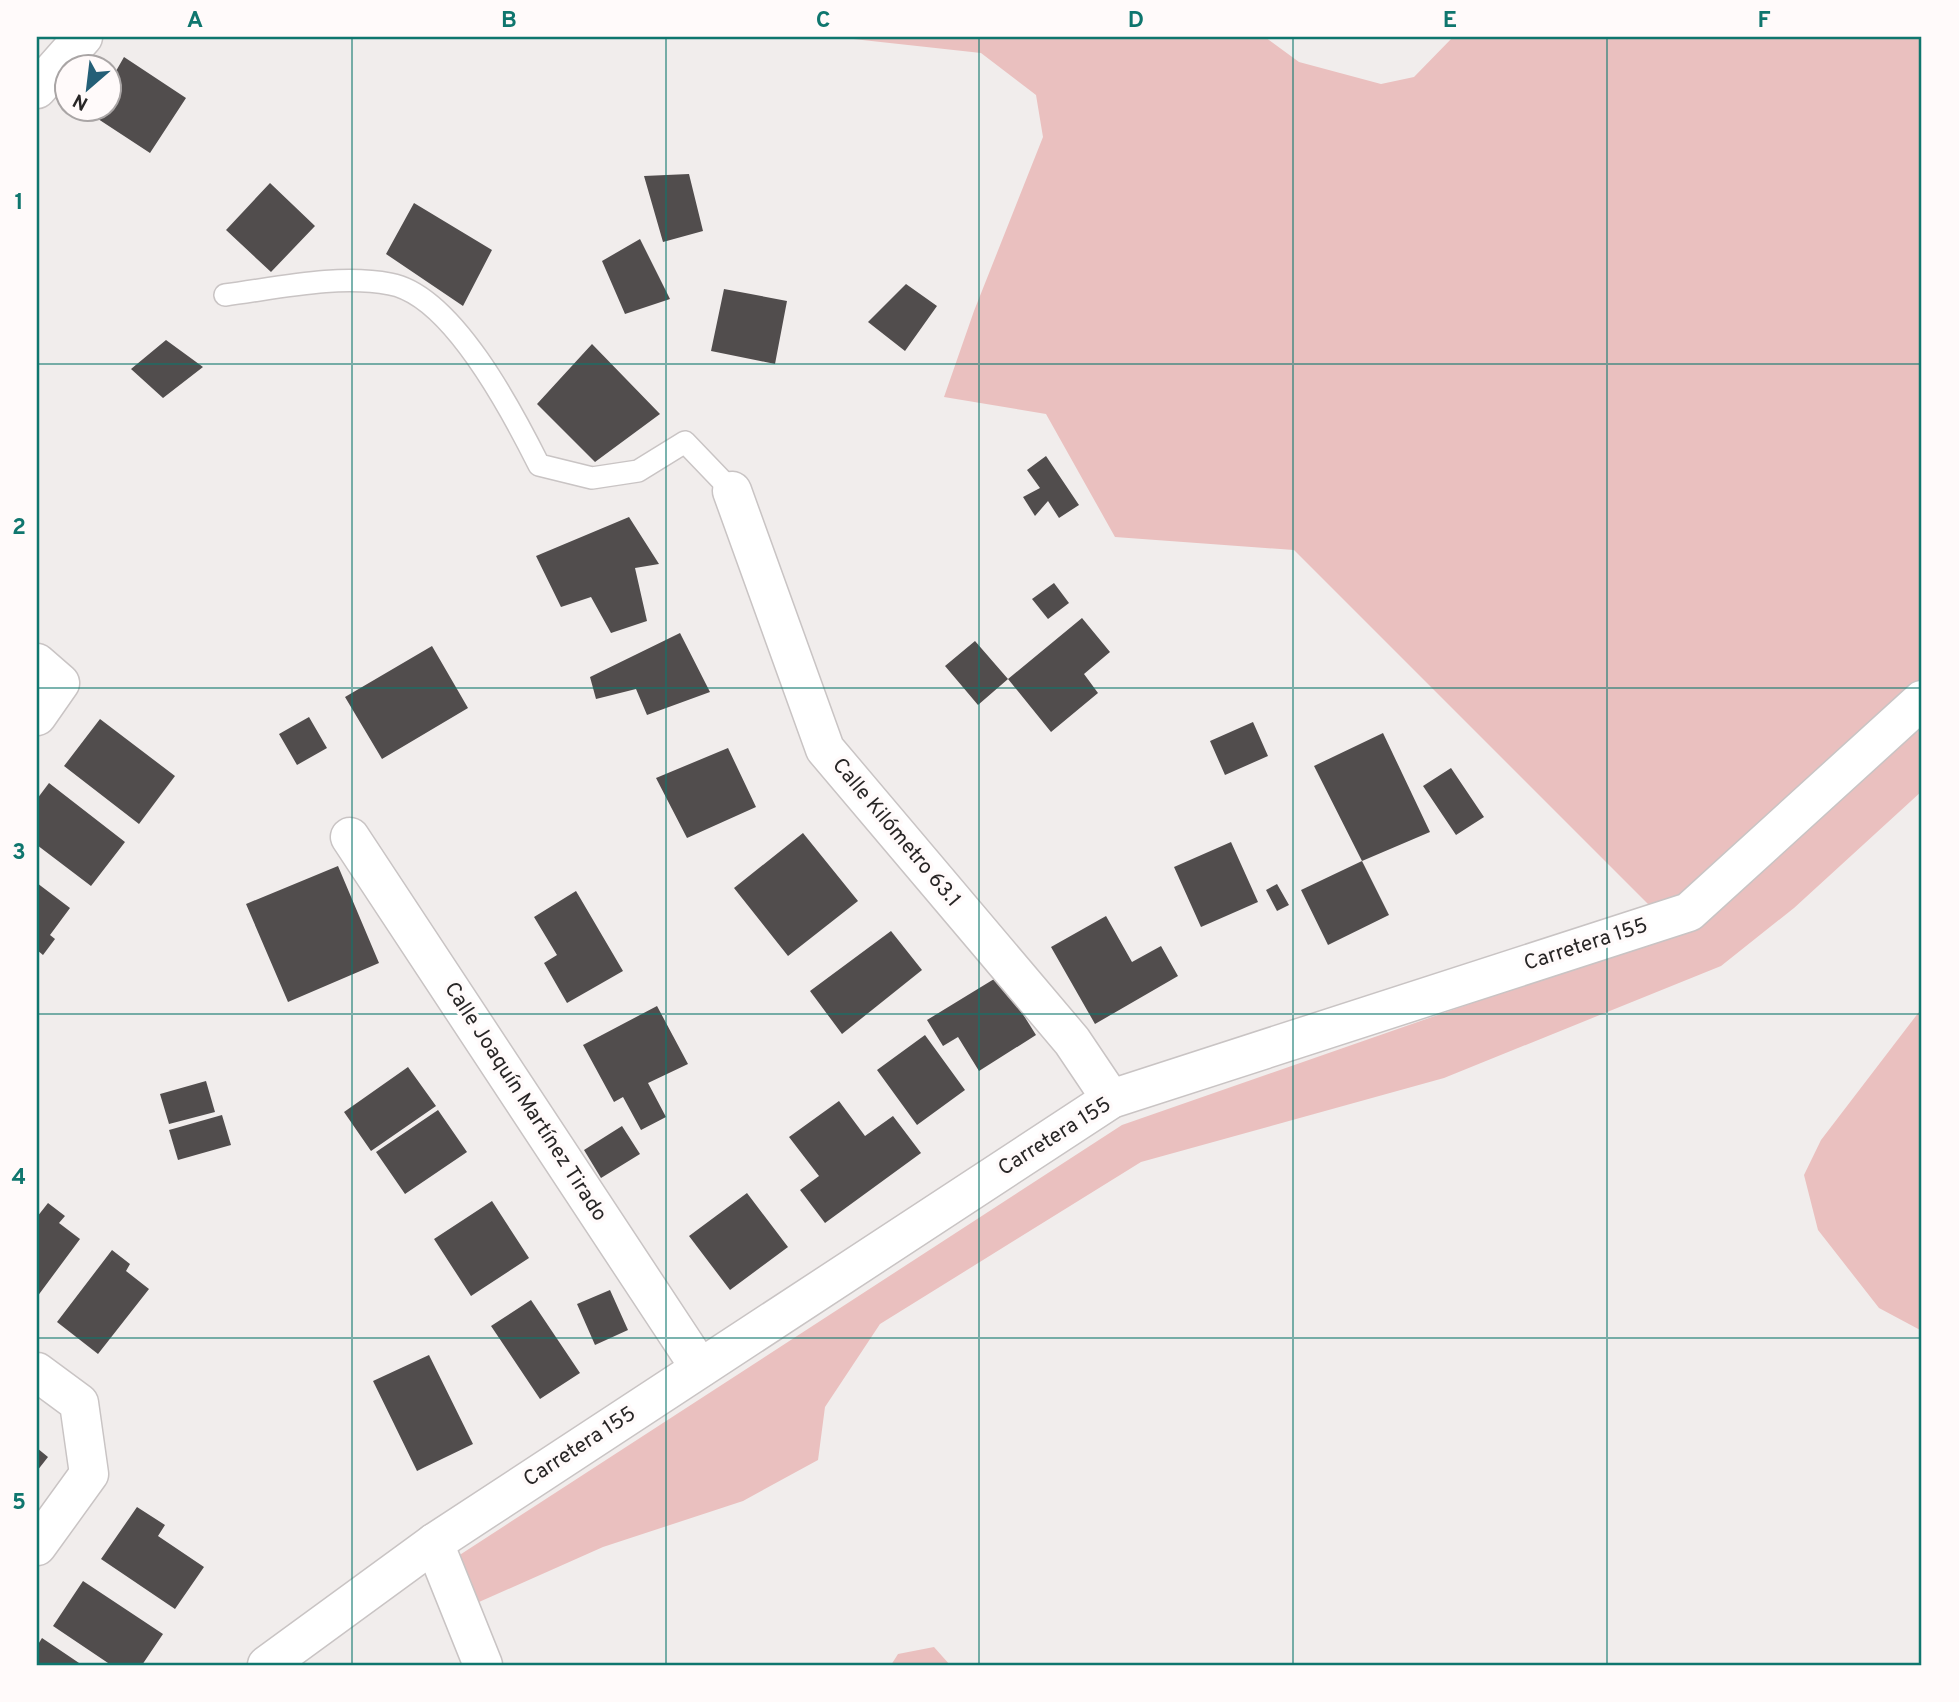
<svg xmlns="http://www.w3.org/2000/svg" width="1959" height="1702" font-family="Overpass,sans-serif">
<style>
.green{fill:#eac0bf}
.building{fill:#514d4d}
.lines{fill:none;stroke-linecap:round;stroke-linejoin:round}
.service-casing{stroke:#c9c4c4;stroke-width:24}
.minor-casing{stroke:#c9c4c4;stroke-width:41}
.tertiary-casing{stroke:#c9c4c4;stroke-width:41}
.service{stroke:#fff;stroke-width:21}
.minor{stroke:#fff;stroke-width:38}
.tertiary{stroke:#fff;stroke-width:38}
.grid{fill:none;stroke:#0f766e;stroke-width:2;stroke-opacity:0.55}
.labels{text-anchor:middle;dominant-baseline:central;stroke-width:7;stroke-linejoin:round;paint-order:stroke}
.street-label{font-size:21px;fill:#282626;stroke:#fffafa}
.neatline{fill:none;stroke:#0f766e;stroke-width:2.5}
.grid-label{font-size:23px;text-anchor:middle;font-weight:bold;fill:#0f766e}
</style>
<rect width="100%" height="100%" fill="#f1edec"/>
<path class="green" d="M835 37H1265L1299 62 1381 84 1414 77 1453 37H1922V791L1794 908 1721 966 1444 1078 1141 1162 880 1324 825 1407 818 1460 743 1501 603 1547 479 1602 455 1558 1122 1125 1676 932 1294 550 1115 537 1046 414 944 397 974 311 1043 137 1036 95 981 53Z
M1922 1008V1331L1879 1308 1818 1230 1804 1175 1821 1140Z
M934 1647 950 1665H891L898 1654Z"/>
<path class="building" d="M124 57 186 98 150 153 92 115 96 108H108V85Z
M689 174 703 231 663 242 644 176Z
M270 183 315 226 271 272 226 230Z
M414 203 492 250 463 306 386 254Z
M640 239 670 299 625 314 602 261Z
M906 284 937 306 905 351 868 322Z
M724 289 787 301 775 364 711 351Z
M166 340 203 367 163 398 131 369Z
M592 344 660 414 595 462 537 404Z
M1046 456 1079 505 1059 518 1048 501 1035 516 1023 497 1040 488 1027 470Z
M629 517 659 564 635 568 647 621 611 633 591 597 561 607 536 556Z
M1054 583 1069 603 1048 619 1032 599Z
M1082 618 1110 652 1084 674 1098 693 1051 732 1008 679Z
M680 633 710 692 647 715 636 689 596 699 590 677Z
M975 641 1008 679 978 705 945 666Z
M432 646 468 708 382 759 345 697Z
M309 717 327 748 297 765 279 734Z
M100 719 175 776 139 824 64 766Z
M1253 722 1268 756 1225 775 1210 741Z
M1383 733 1430 832 1362 861 1314 766Z
M728 748 756 807 687 838 656 778Z
M1451 768 1484 817 1456 835 1423 786Z
M49 783 125 842 91 886 37 845V799Z
M803 833 858 901 788 956 734 888Z
M1231 842 1258 902 1201 927 1174 867Z
M1362 861 1389 915 1328 945 1301 890Z
M338 866 379 963 288 1002 246 904Z
M37 883 70 908 50 935 55 939 43 955 37 950Z
M1277 884 1289 905 1277 911 1266 890Z
M576 891 623 971 567 1003 544 963 557 955 534 917Z
M1106 916 1132 962 1161 946 1178 976 1095 1024 1051 947Z
M891 931 922 970 842 1034 810 991Z
M999 976 1036 1035 979 1071 958 1037 943 1046 927 1020Z
M657 1006 688 1064 648 1083 666 1117 641 1130 623 1097 614 1102 583 1045Z
M925 1035 965 1090 917 1125 877 1070Z
M408 1067 436 1106 371 1151 344 1112Z
M206 1081 215 1112 169 1124 160 1094Z
M839 1101 865 1136 893 1116 921 1153 825 1223 800 1190 819 1176 789 1137Z
M438 1110 467 1152 405 1194 376 1152Z
M222 1115 231 1145 178 1160 169 1130Z
M622 1126 640 1154 601 1178 584 1150Z
M747 1193 788 1247 730 1290 689 1236Z
M492 1201 529 1258 471 1296 434 1239Z
M48 1203 65 1216 59 1223 80 1239 37 1297V1217Z
M112 1250 130 1264 126 1271 149 1289 98 1354 57 1322Z
M610 1290 628 1330 595 1345 577 1304Z
M531 1300 580 1373 540 1399 491 1326Z
M429 1355 473 1444 417 1471 373 1381Z
M37 1448 48 1457 37 1471Z
M137 1507 165 1525 158 1536 204 1567 175 1609 101 1559Z
M83 1581 163 1634 142 1665H111L53 1626Z
M42 1638 82 1665H37V1646Z"/>
<g class="lines">
<g class="service-casing">
<path id="service" d="M225 295C278 288 338 274 390 284 452 295 513 413 539 465L592 478 638 471 685 442 732 491"/>
</g>
<g class="minor-casing">
<path id="minor" d="M37 89 83 37
M732 491 825 749 1072 1041 1111 1099
M37 663 60 683 37 716
M350 837 700 1368
M37 1372 79 1403 89 1474 37 1546
M434 1543 483 1665"/>
</g>
<g class="tertiary-casing">
<path id="tertiary" d="M267 1665 434 1543 1111 1099 1689 912 1922 700"/>
</g>
<use href="#service" class="service"/>
<use href="#minor" class="minor"/>
<use href="#tertiary" class="tertiary"/>
</g>
<path class="grid" d="M352 37V1665M666 37V1665M979 37V1665M1293 37V1665M1607 37V1665M37 364H1922M37 688H1922M37 1014H1922M37 1338H1922"/>
<g class="labels">
<g class="street-label">
<text transform="translate(896 833) rotate(50)">Calle Kilómetro 63.1</text>
<text transform="translate(1586 945) rotate(-18)">Carretera 155</text>
<text transform="translate(525 1102) rotate(57)">Calle Joaquín Martínez Tirado</text>
<text transform="translate(1055 1137) rotate(-32)">Carretera 155</text>
<text transform="translate(580 1447) rotate(-33)">Carretera 155</text>
</g>
</g>
<rect width="1959" height="1702" fill="none" stroke="#fffafa" stroke-width="77"/>
<g transform="translate(88 88) rotate(208)"><circle r="33" fill="#fffafa" stroke="#a9a5a5" stroke-width="2"/>
<path d="M0-5L12 26L0 18L-12 26Z" fill="#245f77"/>
<text y="-10" font-size="19" font-weight="bold" text-anchor="middle" fill="#282626">N</text>
</g>
<rect x="38" y="38" width="1882" height="1626" class="neatline"/>
<g class="grid-label">
<text x="195" y="27">A</text>
<text x="509" y="27">B</text>
<text x="823" y="27">C</text>
<text x="1136" y="27">D</text>
<text x="1450" y="27">E</text>
<text x="1764" y="27">F</text>
<text x="19" y="209">1</text>
<text x="19" y="534">2</text>
<text x="19" y="859">3</text>
<text x="19" y="1184">4</text>
<text x="19" y="1509">5</text>
</g>
</svg>
